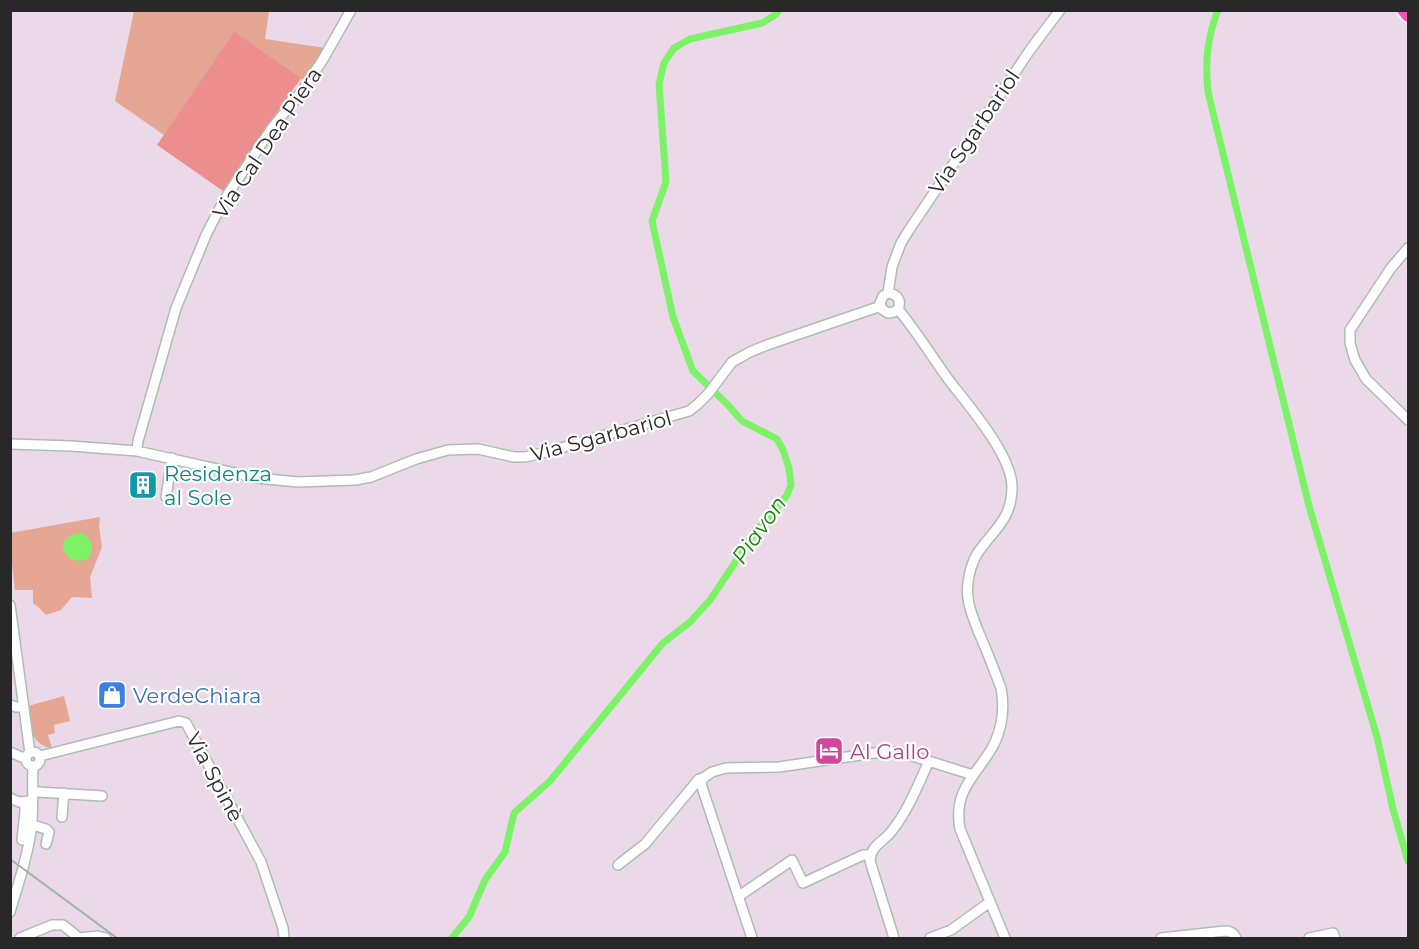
<svg xmlns="http://www.w3.org/2000/svg" width="1419" height="949" font-family="Montserrat,sans-serif">
<style>
.green{fill:#e5a693}
.pitch{fill:#ed8e8e}
.water{fill:#7cf367}
.lines{fill:none;stroke-linecap:round;stroke-linejoin:round}
.canal{stroke:#7cf367;stroke-width:7}
.minor-casing{stroke:#adbdb3;stroke-width:12}
.major-casing{stroke:#fff;stroke-width:15}
.minor{stroke:#fff;stroke-width:9}
.major{stroke:#f654bd;stroke-width:12}
.rail{stroke:#9cb4a6;stroke-width:2}
.labels{text-anchor:middle;dominant-baseline:central;stroke-width:4.5;stroke-linejoin:round;paint-order:stroke}
.street-label{font-size:21px;fill:#282828;stroke:#fff}
.culture-label{font-size:21px;fill:#0d838f;stroke:#fff;text-anchor:start}
.shop-label{font-size:21px;fill:#366cbe;stroke:#fff;text-anchor:start}
.hotel-label{font-size:21px;fill:#b23c85;stroke:#fff;text-anchor:start}
.water-label{font-size:22px;font-style:italic;fill:#138709;stroke:#fff}
</style>
<rect width="100%" height="100%" fill="#ebd9e9"/>
<path class="green" d="M134 11H269L265 39 325 48 304 81 234 33 164 135 115 101Z
M100 517 99 526 102 547 90 577 92 598 72 597 61 610 46 615 36 605 33 604V590H15L11 555 10 533Z
M64 696 70 721 54 725 55 733 48 735 52 748C29 745 31 724 28 706Z"/>
<path class="pitch" d="M234 32 301 78 223 191 157 145Z"/>
<path class="water" d="M80 533C98 538 96 566 74 560 73 559 71 560 70 559 69 558 65 552 64 551 59 540 71 535 80 533Z"/>
<g class="lines">
<path class="canal" d="M1218 10C1207 38 1205 63 1208 92L1309 506 1377 737 1393 809 1408 861
M452 938 469 917 485 880 505 852 514 813 550 781 663 643 690 622 710 600 758 528 773 514 787 495 791 485 789 468 783 450 777 439 742 421 728 405 693 371 673 317 652 221 666 182 659 84 664 63 674 48 690 39 762 23 775 15 779 10"/>
<g class="minor-casing">
<path id="minor" d="M1408 248 1391 268 1350 330V343L1355 360 1366 379 1408 420
M888 293C897 294 902 300 898 309
M898 309C916 331 931 355 948 379 968 405 1012 455 1012 487 1012 520 993 530 977 554 970 566 966 585 968 598 969 610 975 622 979 633 987 651 994 670 1001 688 1005 708 1002 730 992 748 974 778 953 791 960 829L1005 938
M898 309 894 312 888 313 882 309 880 303 883 296 888 293 892 267 901 243 909 230 1030 50 1060 10
M10 444 71 446 137 451 257 478 298 482 355 480 371 477 416 459 448 450 478 449 514 457H525L547 452 689 411 698 404 708 394 732 362 750 352 767 345 881 306
M137 451 138 441 176 308 206 235 224 200 272 128 302 91 322 61 351 10
M166 497 172 458
M10 605 30 753
M10 705 16 707H24
M10 752 26 759
M26 759a7 7 0 1 1 14 0a7 7 0 1 1-14 0Z
M40 756 179 721 186 723 261 862 283 928 284 938
M703 778 701 784 752 938
M38 792 102 796
M10 798 19 802 31 801
M62 817 64 793
M36 826 46 829 49 832 46 844
M22 840 25 812V802
M618 865 645 844 699 779 703 778 712 772 726 768 779 767 888 751 903 753 973 775
M739 896 792 860 803 883 863 855H870
M10 912C18 885 27 859 31 831 34 809 32 788 33 766
M20 938 52 925H63L79 938 98 936 106 938
M894 938 870 861C870 846 883 842 891 832 908 811 918 785 929 761
M930 938 951 930 990 902
M1161 938 1225 931C1230 931 1234 933 1236 938
M1309 938 1333 933 1335 938"/>
</g>
<g class="major-casing">
<path id="major" d="M1403 10 1408 16"/>
</g>
<use href="#minor" class="minor"/>
<use href="#major" class="major"/>
<path class="rail" d="M10 859 117 938"/>
</g>
<defs>
<g id="building-square" transform="scale(1.5)"><rect x="-9" y="-9" width="18" height="18" rx="4" fill="#0f9aa8" stroke="#fff"/><path d="M-4-6H4V6H1V3H-1V6H-4ZM-2.5-4.3h1.7v1.8h-1.7ZM.8-4.3h1.7v1.8H.8ZM-2.5-1h1.7V.8h-1.7ZM.8-1h1.7V.8H.8Z" fill="#fff"/></g>
<g id="shop-square" transform="scale(1.5)"><rect x="-9" y="-9" width="18" height="18" rx="4" fill="#3f7fe0" stroke="#fff"/><path d="M-5-2.5h2.3a2.7 3.5 0 0 1 5.4 0H5L5.5 6h-11ZM-1.5-2.5h3a1.5 2.3 0 0 0-3 0Z" fill="#fff"/></g>
<g id="hotel-square" transform="scale(1.5)"><rect x="-9" y="-9" width="18" height="18" rx="4" fill="#d1479c" stroke="#fff"/><path d="M-6-4.5h1.5V1H6V5H4.5V3h-9V5H-6ZM-4 0a1.8 1.8 0 1 1 3.6 0ZM.5 0V-2.5h3Q6-2.5 6 0Z" fill="#fff"/></g>
</defs>
<g fill-rule="evenodd">
<use href="#building-square" x="143" y="485"/>
<use href="#shop-square" x="112" y="695"/>
<use href="#hotel-square" x="829" y="751"/>
</g>
<g class="labels">
<g class="street-label">
<text transform="translate(974 132) rotate(-56)">Via Sgarbariol</text>
<text transform="translate(267 143) rotate(-56)">Via Cal Dea Piera</text>
<text transform="translate(601 436) rotate(-15)">Via Sgarbariol</text>
<text transform="translate(215 777) rotate(62)">Via Spinè</text>
</g>
<g class="culture-label">
<text x="164" y="473">Residenza<tspan x="164" dy="24">al Sole</tspan></text>
</g>
<g class="shop-label">
<text x="133" y="695">VerdeChiara</text>
</g>
<g class="hotel-label">
<text x="850" y="751">Al Gallo</text>
</g>
<g class="water-label">
<text transform="translate(759 530) rotate(-55)">Piavon</text>
</g>
</g>
<rect width="1419" height="949" fill="none" stroke="#282828" stroke-width="24"/>
</svg>
